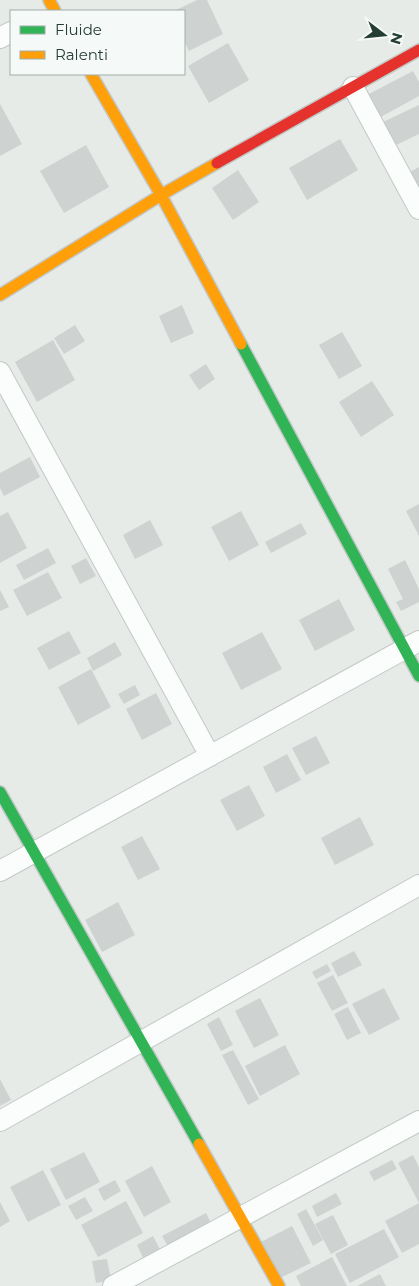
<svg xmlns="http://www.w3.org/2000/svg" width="419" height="1286" font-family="Montserrat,sans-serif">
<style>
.building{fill:#ced2d0}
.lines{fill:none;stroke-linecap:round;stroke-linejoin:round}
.street-casing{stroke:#c3c8c5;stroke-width:22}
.fast-casing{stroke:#c2c8c5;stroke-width:14}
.slow-casing{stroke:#c2c8c5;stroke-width:14}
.jam-casing{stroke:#c2c8c5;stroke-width:14}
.street{stroke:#fbfcfc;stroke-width:20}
.fast{stroke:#30b455;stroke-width:11}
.slow{stroke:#ff9f0a;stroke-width:11}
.jam{stroke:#e5322d;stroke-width:11}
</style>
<rect width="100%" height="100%" fill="#e6ebe8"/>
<path class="building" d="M197 0H207L223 34 189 51 184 41V11H174Z
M228 43 249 80 209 103 188 66Z
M413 71 419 82V96L379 118 367 95Z
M0 104 22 144 0 156Z
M419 105V134L394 146 383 122Z
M340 139 358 170 307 200 289 168Z
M86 145 109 187 64 213 40 171Z
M419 167V188L410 172Z
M238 170 259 202 233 220 212 188Z
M182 305 194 333 171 343 159 316Z
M75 325 85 341 64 354 54 338Z
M342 332 362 366 339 379 319 345Z
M53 340 75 380 37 402 15 362Z
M206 364 215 379 199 390 189 375Z
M372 381 394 415 361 437 339 402Z
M30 457 40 477 4 496 0 488V473Z
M419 504V536L406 511Z
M241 511 259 545 229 561 211 527Z
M8 512 27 548 0 563V516Z
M150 520 163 545 135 559 123 535Z
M301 523 307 534 271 553 265 542Z
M48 548 56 563 24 580 16 565Z
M86 558 96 576 80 584 71 566Z
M405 560 419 589V602L401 611 396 602 403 599 388 569Z
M48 572 62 598 27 616 13 590Z
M0 590 9 607 0 611Z
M339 599 355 630 315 651 299 620Z
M69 631 81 653 49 670 37 648Z
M262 632 282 669 241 690 222 653Z
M115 642 122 655 93 671 87 658Z
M91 669 111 707 78 725 58 687Z
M135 685 140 695 124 704 118 694Z
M156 693 172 724 142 740 126 709Z
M316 736 330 763 306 775 292 748Z
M287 754 301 780 276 793 263 767Z
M249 785 265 816 237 831 220 800Z
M360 817 374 845 335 865 321 838Z
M142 836 160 869 138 880 121 847Z
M118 902 135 935 102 952 85 920Z
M354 951 362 965 338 977 331 963Z
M327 964 331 971 316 979 312 972Z
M333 975 348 1003 332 1011 317 983Z
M384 988 400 1019 369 1035 352 1004Z
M260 998 279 1035 254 1048 235 1011Z
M348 1007 361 1033 347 1040 334 1014Z
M219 1017 233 1045 221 1051 207 1024Z
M285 1045 300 1074 260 1096 245 1066Z
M233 1050 259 1099 248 1105 222 1055Z
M0 1079 11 1100 0 1106Z
M84 1152 100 1182 66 1200 50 1169Z
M413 1155 419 1167V1203L398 1163Z
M392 1160 397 1169 374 1181 369 1172Z
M152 1166 171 1202 144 1217 125 1181Z
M43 1170 61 1205 28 1222 10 1187Z
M115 1180 121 1191 104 1201 98 1189Z
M336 1193 342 1204 317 1217 312 1206Z
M85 1197 93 1211 76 1220 68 1206Z
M126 1201 143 1233 98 1257 81 1225Z
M0 1202 10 1221 0 1227Z
M419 1203V1244L402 1253 385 1221Z
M306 1209 323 1240 313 1246 297 1214Z
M206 1213 212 1225 169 1248 162 1236Z
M333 1215 348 1245 331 1254 315 1224Z
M292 1226 311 1263 280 1278 261 1242Z
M384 1229 399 1257 350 1283 335 1254Z
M153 1236 163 1255 146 1264 137 1245Z
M332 1257 347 1286H301L296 1276Z
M107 1259 111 1280 96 1283 92 1261Z
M380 1274 386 1286H357Z"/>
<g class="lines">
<g class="street-casing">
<path id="street" d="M0 38 11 32
M353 87 419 209
M0 372 210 756
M0 871 419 641
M0 1121 419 885
M113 1286 419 1121"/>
</g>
<g class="fast-casing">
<path id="fast" d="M241 344 419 676
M0 792 199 1144"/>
</g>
<g class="slow-casing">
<path id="slow" d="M49 0 55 11
M91 74 161 195 241 344
M0 295 161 195 217 163
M199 1144 279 1286"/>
</g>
<g class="jam-casing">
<path id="jam" d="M217 163 419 50"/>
</g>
<use href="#street" class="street"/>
<use href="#fast" class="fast"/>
<use href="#slow" class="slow"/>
<use href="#jam" class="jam"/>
</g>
<rect x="10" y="10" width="175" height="65" fill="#f5f9f7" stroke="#a2aea9"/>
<rect x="20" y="26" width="25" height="8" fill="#30b455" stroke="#a2aea9"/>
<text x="55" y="35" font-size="15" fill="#253e34">Fluide</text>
<rect x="20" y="51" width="25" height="8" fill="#ff9f0a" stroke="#a2aea9"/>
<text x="55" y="60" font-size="15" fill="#253e34">Ralenti</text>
<g transform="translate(384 35) rotate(106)" stroke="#f5f9f7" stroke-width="4" paint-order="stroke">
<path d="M0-4L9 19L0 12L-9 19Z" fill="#253e34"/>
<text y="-8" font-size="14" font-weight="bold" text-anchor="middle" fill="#253e34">N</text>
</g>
</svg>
